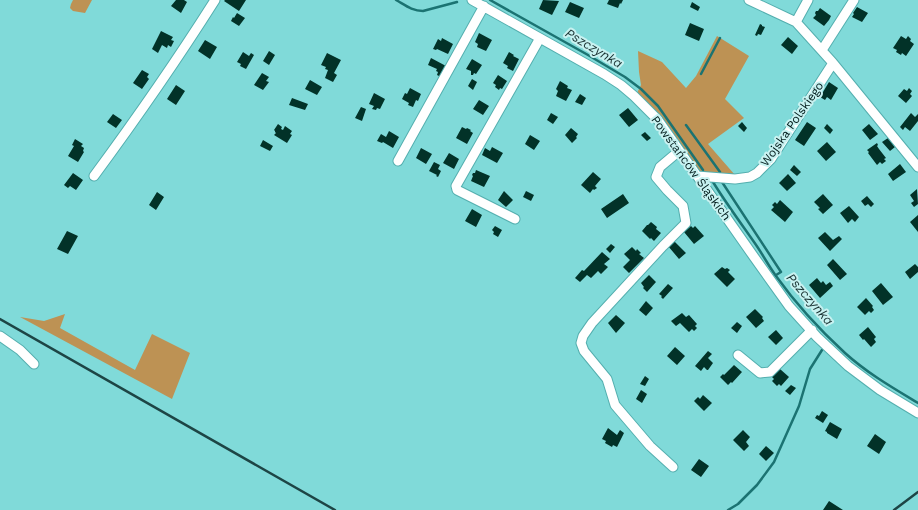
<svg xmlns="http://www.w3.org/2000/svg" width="918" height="510" font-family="'Work Sans',sans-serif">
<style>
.green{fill:#bd9254}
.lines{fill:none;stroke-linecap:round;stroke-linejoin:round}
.stream{stroke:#1b7372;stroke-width:2.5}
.building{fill:#023228}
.minor-casing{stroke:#54afaf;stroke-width:11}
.minor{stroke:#fff;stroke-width:9}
.rail{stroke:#1d4545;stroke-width:2.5}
.labels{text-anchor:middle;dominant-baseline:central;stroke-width:4;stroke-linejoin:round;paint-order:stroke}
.street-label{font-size:12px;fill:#001a1a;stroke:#c8f2f1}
.water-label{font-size:13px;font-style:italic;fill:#193131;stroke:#c8f2f1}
</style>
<rect width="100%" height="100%" fill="#80dad9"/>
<path class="green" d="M73 0H92L85 13 73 11 70 8 71 4Z
M717 36 749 56 725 99 744 118 708 144 735 175 700 172 662 119 637 93 641 85 639 72 638 51 662 62 686 88 696 76Z
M65 314 60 328 135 370 152 334 190 353 172 399 20 317 44 321Z"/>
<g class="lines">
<path class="stream" d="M396 0C405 5 412 11 423 11L457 2
M490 0 588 55 625 77 641 89 658 106 703 170
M701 74 720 38
M686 125 720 172
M713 182C726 203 740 222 754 242 762 253 768 265 776 276 796 304 820 330 845 353 867 373 893 388 918 403
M722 182 781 272 776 275
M728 510 738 504 757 485 774 462 799 406 810 369 822 350"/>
</g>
<path class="building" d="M176 0H184L187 2 181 13 171 6Z
M225 0H246L239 11 224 1Z
M543 0 559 1 552 15 539 9Z
M609 0H623L621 4 620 3 618 8 607 4Z
M570 2 584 8 579 18 565 12Z
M692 2 700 7 698 11 690 7Z
M857 7 868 13 862 22 852 17 854 14 853 13Z
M820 8 831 16 829 20 824 26 813 18 816 15 815 13 816 11H818Z
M237 13 245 18 239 26 231 21 233 17 234 18Z
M690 23 704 29 699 41 685 35Z
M760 24 762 25V26L765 27 761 35 758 34 757 36 755 35Z
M161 31 173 37 171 40 174 41 171 47 168 45 167 48 162 45 158 53 152 49Z
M479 33 492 40 486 51 477 47 478 44 475 42Z
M901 36 906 39 908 36 911 39 910 41 914 44 906 56 902 53 901 55 896 52 897 50 893 48Z
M788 37 798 46 792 54 781 45Z
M442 38 453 44 448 54 437 49 436 50 433 49 438 39 441 41Z
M205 40 217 47 210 59 198 51Z
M269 51 275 55 269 65 263 61Z
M243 52 249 56 251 53 254 55 246 69 240 66 241 64 237 62Z
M509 52 514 55 513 56 519 59 513 71 507 68 508 66 503 63Z
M327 53 341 60 334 73 337 75 333 82 325 78 328 70 325 69 326 67 321 65Z
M431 58 446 66 441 77 437 75 438 72 436 71 437 69 428 65Z
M472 59 482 65 476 74 474 73 473 75H471V71L466 69Z
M142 70 149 74 147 77 149 79 142 89 133 83Z
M262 73 269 77 266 81 269 82 263 90 254 85Z
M498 75 507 81 502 89 500 88 499 90 495 87 496 85 493 83Z
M472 79 477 82 473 90 468 86Z
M310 80 322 87 317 95 305 89Z
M560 81 568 86 567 88 572 90 566 101 556 96 558 91 556 89Z
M829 82 838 88 831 100 827 97 825 100 820 97Z
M176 85 185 91 176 105 167 99Z
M410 88 421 94 418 101 416 100 413 107 408 105 409 103 402 99 405 93 407 94Z
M909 88 912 91 910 94 912 96 906 103 898 96 904 89 907 91Z
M374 93 385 99 380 109 377 108 376 110 372 109 374 106 369 104Z
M580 94 586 98 582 105 575 102Z
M292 98 308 104 305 110 289 105Z
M479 100 489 106 483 115 473 109Z
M361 107 366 109 362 121 355 118Z
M628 108 638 120 629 127 619 115Z
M551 113 558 117 553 124 547 120Z
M911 113 915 117 918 114V121L910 131 905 127 903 130 900 127Z
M113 114 122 120 116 128 107 122Z
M742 122 747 128 744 132 738 126Z
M807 122 816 128 804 146 795 140Z
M278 124 282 127 281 129 283 130 285 126 292 131 290 134 292 135 287 143 274 135 276 133 275 132V131L274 130Z
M827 124 833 130 830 134 824 128Z
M869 124 878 134 870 140 862 130Z
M462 127 466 129 467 128 471 130 470 131 473 133 467 144 456 138Z
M571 128 578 134 576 137 577 138 572 143 565 135Z
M389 131 399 137 393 148 383 142 382 143 377 141 381 134 386 137Z
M645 132 651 138 647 141 641 135Z
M530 135 540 141 534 150 525 144Z
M888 138 895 147 890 151 882 142Z
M75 139 83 144 81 146 84 148 83 151 84 152 78 162 68 156 74 146 72 145Z
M263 140 273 146 270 151 260 146Z
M827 142 836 152 826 161 817 151Z
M877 143 878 145 877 146 879 149 886 158 884 159 886 161 882 164 880 162 877 165 868 153 869 152 867 150Z
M492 147 503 153 497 163 482 155 485 148 490 151Z
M421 148 432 154 426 164 416 158Z
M449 153 459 159 454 169 443 163Z
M434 162 440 165 438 169 441 171 438 177 436 176 437 175 429 171Z
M900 164 906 172 893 181 888 174Z
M794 165 801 172 797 176 790 170Z
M476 170 490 176 484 187 471 181 473 176 472 175 473 173H475Z
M593 172 601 179 595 186 597 188 594 190 593 189 590 193 581 185Z
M73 173 83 180 76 190 70 186 68 188 64 185Z
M788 174 796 183 787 191 779 183Z
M917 189 918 204 914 207 911 203 914 201 910 195Z
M504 191 513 200 506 207 498 200Z
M526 191 534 195 531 201 523 197Z
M157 192 164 197 156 210 149 205Z
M623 194 629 203 607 218 601 209Z
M823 194 833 205 823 214 818 209 820 208 814 202Z
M867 196 874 204 871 207 868 204 865 206 861 201Z
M780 200 793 212 785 222 771 210 774 207 772 205 775 202 777 204Z
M849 206 859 217 855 222 852 219 848 223 840 213Z
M472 209 482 215 476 227 465 221Z
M918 215V232L910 222Z
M651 222 657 227 656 229 661 233 654 241 651 238 650 239 642 231 647 225H648Z
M495 226 502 230 498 237 493 234 494 232 492 230Z
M691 226 693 228 695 226 704 236 694 244 684 232Z
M67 231 78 236 68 254 57 249Z
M825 232 833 240 839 236 842 239 830 251 818 238Z
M674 241 686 253 679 259 668 246Z
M611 244 615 247 610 253 606 249Z
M632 247 636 251 637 249 641 253 639 254 644 258 629 273 623 267 630 260 624 254Z
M602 252 610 259 604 264 608 267 601 274 598 271 591 278 587 275 580 282 575 278 582 270 584 271Z
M833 259 847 274 840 280 827 265Z
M915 264 918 267V272L910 279 905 272Z
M722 267 725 269 727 268 730 270 728 272 735 279 727 287 714 274Z
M649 275 656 282 647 292 643 288 644 287 641 283Z
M817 278 821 283 823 281 826 285 830 282 833 286 820 298 809 285Z
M881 283 893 297 883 305 872 291Z
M668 284 673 288 663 299 661 297 662 296 659 294Z
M866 298 873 306 872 307 874 310 871 313 869 311 865 315 857 307Z
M646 301 653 308 646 316 639 310Z
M755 309 763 317 762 318 764 321 756 328 746 317Z
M682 313 686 317 689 315 697 324 695 326 697 328 694 331 692 329 689 332 680 323 676 326 671 321Z
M616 315 625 323 616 333 608 323Z
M737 322 742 326 737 333 731 328Z
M868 327 876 337 874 339 876 342 871 347 864 339 863 340 859 335Z
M776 330 783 338 776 345 768 337Z
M675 347 685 356 677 365 667 356Z
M708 351 712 354 708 358 713 363 708 370H707L704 367 701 371 695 366Z
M734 365 742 372 732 383 731 382 728 385 720 377 723 374 724 375Z
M780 369 789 377 781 386 779 384 777 386 772 381 774 379 772 377Z
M645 376 649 379 645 386 640 384Z
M791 385 796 388 790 395 785 391Z
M641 390 647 394 642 403 636 399Z
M703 395 712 403 704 411 694 401 698 397 700 399Z
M822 411 828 415 823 423 815 418 817 415 819 416Z
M830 422 842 429 837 439 827 433V432L825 431Z
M608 428 617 435 620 430 624 433 617 447 613 445 612 447 605 443 606 441 602 439Z
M743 430 750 437 746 442 749 446 744 451 733 440Z
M875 434 886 442 879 454 867 446Z
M766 446 774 453 766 461 759 454Z
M699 459 709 466 701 477 691 470Z
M829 501 843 510H823Z"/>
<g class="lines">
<g class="minor-casing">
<path id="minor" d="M472 0 604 74 621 85 634 96 658 120 754 257 789 306 817 337 848 366 880 390 918 413
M749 0 796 22 833 63 918 167
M796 22 808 0
M822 50 854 0
M398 161 484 6
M94 176C136 119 177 60 215 0
M697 176 735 179 750 177 757 173 771 159 833 63
M515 219 457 190 456 186 540 38
M0 336 20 350 34 364
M738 355 760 373 770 372 812 330
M673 467 650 446 615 405 607 379 584 351 581 343 583 336 592 323 663 246 686 223 683 206 667 190 656 177 660 167 679 151"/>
</g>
<use href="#minor" class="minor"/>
<path class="rail" d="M0 319 335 510
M894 510 918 492"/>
</g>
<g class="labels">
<g class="street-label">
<text transform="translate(792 124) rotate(-55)">Wojska Polskiego</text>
<text transform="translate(691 168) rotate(54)">Powstańców Śląskich</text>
</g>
<g class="water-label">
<text transform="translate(594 48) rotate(31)">Pszczynka</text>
<text transform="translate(810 299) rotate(49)">Pszczynka</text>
</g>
</g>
</svg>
